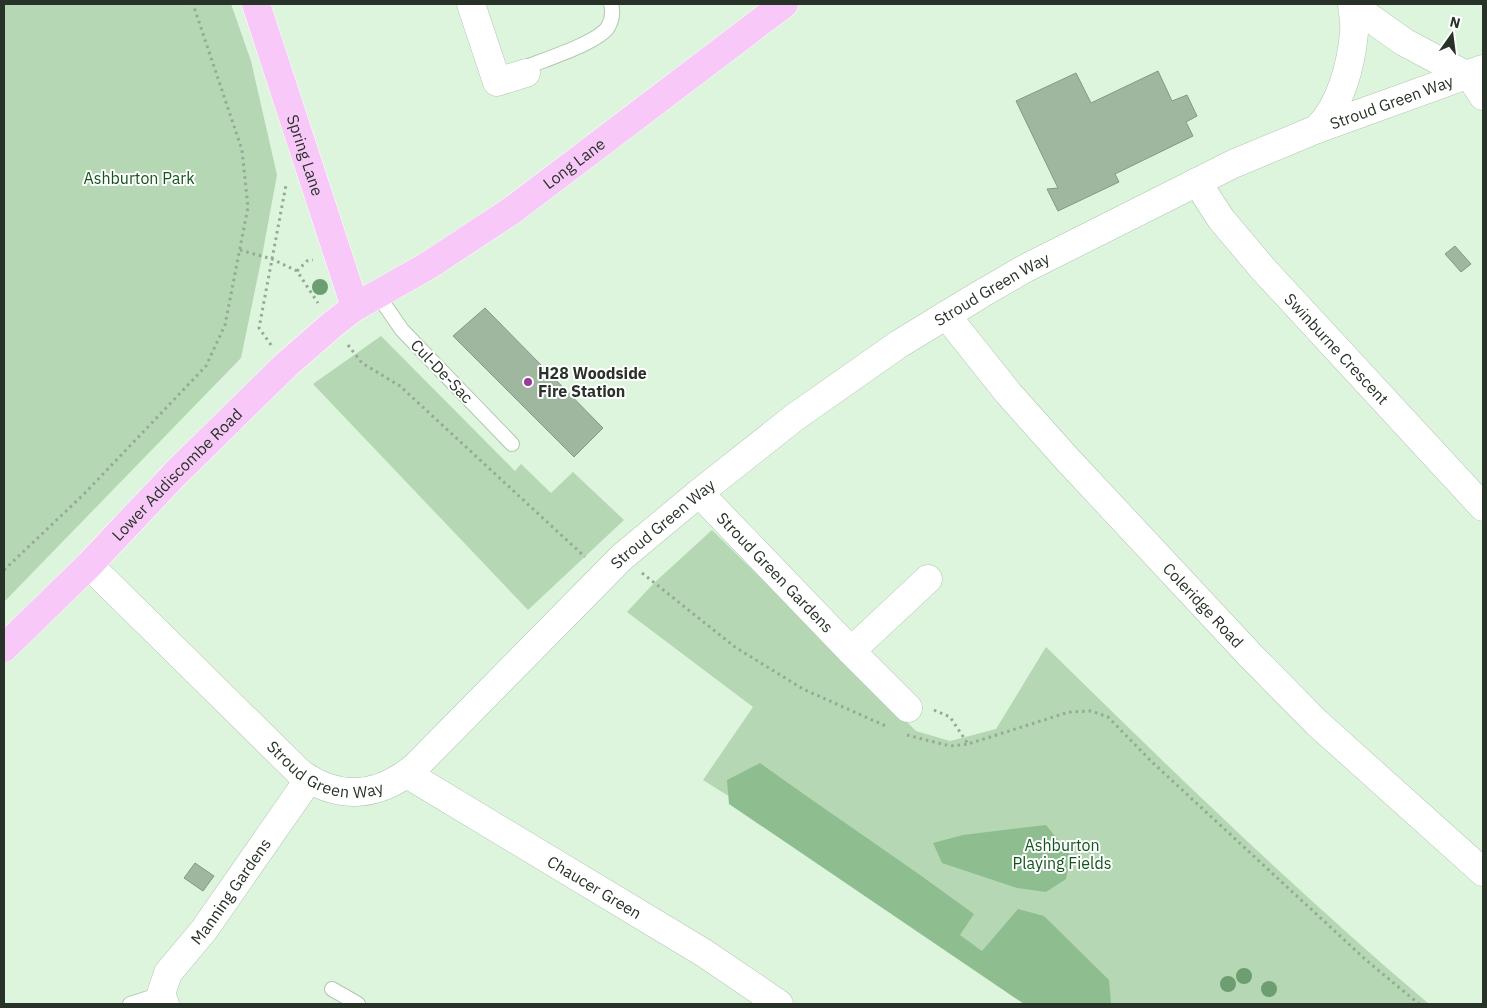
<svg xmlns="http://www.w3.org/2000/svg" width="1487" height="1008" font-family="'IBM Plex Sans',sans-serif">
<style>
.green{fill:#b5d7b4}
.forest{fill:#8ebe8f}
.building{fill:#9fb69f;stroke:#839982}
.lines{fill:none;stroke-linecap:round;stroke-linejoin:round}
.service-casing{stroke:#afc7af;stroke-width:16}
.minor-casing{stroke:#afc7af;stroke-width:29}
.primary-casing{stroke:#fff;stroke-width:29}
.path{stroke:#96a996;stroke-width:3;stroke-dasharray:2.5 4;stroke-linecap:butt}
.service{stroke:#fff;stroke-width:14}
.minor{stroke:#fff;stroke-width:28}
.primary{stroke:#f8c8f9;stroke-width:28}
.tree{fill:#6c9e71}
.poi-dot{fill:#9b389e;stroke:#fff;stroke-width:2}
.labels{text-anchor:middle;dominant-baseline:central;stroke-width:4;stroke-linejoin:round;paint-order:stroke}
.street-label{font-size:16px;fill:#293229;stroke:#fff}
.park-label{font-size:16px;fill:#10561a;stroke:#fff}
.poi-label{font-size:16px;font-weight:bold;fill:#293229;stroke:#fff;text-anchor:start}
</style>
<rect width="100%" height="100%" fill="#dcf5dc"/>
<path class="green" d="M4 4H231L251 61 277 175 262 256 241 358 4 602Z
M381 336 515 471 521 464 551 493 573 472 624 520 528 610 313 384Z
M712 530 916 731 950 741 996 729 1046 647C1170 769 1296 891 1429 1004H1037L862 880 703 780 753 707 627 612 654 583Z"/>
<path class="forest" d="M760 763C831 814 904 862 974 914L960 935 982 951 1018 909 1044 916 1109 980 1111 1004H1024L729 804 727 780Z
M1046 825 1071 856 1066 879 1046 892 1017 888 942 863 933 843 963 835Z"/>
<path class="building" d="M1158 71 1172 101 1187 95 1197 116 1186 122 1193 136 1115 174 1119 182 1058 211 1047 189 1058 188 1016 101 1076 73 1091 103Z
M1455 246 1471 264 1461 272 1445 254Z
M485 308 603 428 574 457 453 336Z
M195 863 214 876 203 891 184 878Z"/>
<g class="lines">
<g class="service-casing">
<path id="service" d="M525 73 524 68C543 60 598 43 608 27 612 20 613 11 611 4
M377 294 402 330 512 444
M332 989 358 1004
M130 1004 161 994"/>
</g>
<g class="minor-casing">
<g id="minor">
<path d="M471 4 497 82 526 73"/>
<path d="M1317 129C1341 105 1351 65 1354 33 1355 24 1353 14 1352 5L1404 42 1466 75 1473 81 1483 96"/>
<path id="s1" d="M1197 182 1221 219 1264 270 1483 507"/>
<path id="s2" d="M946 315 1009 394 1067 459 1250 655 1317 723 1483 872"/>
<path id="s3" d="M699 493 851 651 908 708"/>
<path id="s4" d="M89 565 300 773C339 801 379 797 415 767L622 557 699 493 795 417 899 344 981 294 1026 268 1233 164 1317 129 1483 69"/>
<path d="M851 651 928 579"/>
<path id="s5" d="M407 774 704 953 779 1004"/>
<path id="s6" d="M165 1004 161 994 168 973 204 930 309 779"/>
</g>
</g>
<g class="primary-casing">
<g id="primary">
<path id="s7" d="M256 4 355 307"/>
<path id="s8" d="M4 648 89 565 175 474 286 365 333 324 355 307 429 265 511 211 784 4"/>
</g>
</g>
<path class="path" d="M240 250 272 259 297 271 318 303
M297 271 307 261 313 260
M271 345 259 328 286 185
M348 345 362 363 400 386 585 557
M4 570 84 494 206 366 225 325 248 207 242 150 193 4
M642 573 735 647 803 689 888 727
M934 710 950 717 968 744 1069 712 1091 711 1108 717 1152 762 1366 960 1419 1004
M907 735 950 746 968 744"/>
<use href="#service" class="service"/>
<use href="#minor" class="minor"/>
<use href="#primary" class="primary"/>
</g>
<g class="tree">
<circle cx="320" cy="287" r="8"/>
<circle cx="1244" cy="976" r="8"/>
<circle cx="1228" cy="984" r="8"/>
<circle cx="1269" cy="989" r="8"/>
</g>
<circle class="poi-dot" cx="528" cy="382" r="5"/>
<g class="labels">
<g class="street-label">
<text stroke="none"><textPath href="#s4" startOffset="1616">Stroud Green Way</textPath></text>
<text stroke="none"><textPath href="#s7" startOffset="159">Spring Lane</textPath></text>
<text stroke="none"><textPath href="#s8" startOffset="752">Long Lane</textPath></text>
<text stroke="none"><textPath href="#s4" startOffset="1174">Stroud Green Way</textPath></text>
<text stroke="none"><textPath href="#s1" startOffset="218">Swinburne Crescent</textPath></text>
<text transform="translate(442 371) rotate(46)">Cul-De-Sac</text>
<text stroke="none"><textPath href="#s8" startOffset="245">Lower Addiscombe Road</textPath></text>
<text stroke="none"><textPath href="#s4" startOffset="769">Stroud Green Way</textPath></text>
<text stroke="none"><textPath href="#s3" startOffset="110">Stroud Green Gardens</textPath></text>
<text stroke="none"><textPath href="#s2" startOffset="388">Coleridge Road</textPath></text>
<text stroke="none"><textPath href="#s4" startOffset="319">Stroud Green Way</textPath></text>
<text stroke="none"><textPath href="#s5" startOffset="219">Chaucer Green</textPath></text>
<text stroke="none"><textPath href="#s6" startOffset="136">Manning Gardens</textPath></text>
</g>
<g class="park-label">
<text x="139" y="178">Ashburton Park</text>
<text x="1062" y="845">Ashburton<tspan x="1062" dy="18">Playing Fields</tspan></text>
</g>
<g class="poi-label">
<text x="538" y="373">H28 Woodside<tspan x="538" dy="18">Fire Station</tspan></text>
</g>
</g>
<rect width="1487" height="1008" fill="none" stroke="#293229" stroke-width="10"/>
<g transform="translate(1452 35) rotate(14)" stroke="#ffffff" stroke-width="4" paint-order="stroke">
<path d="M0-4L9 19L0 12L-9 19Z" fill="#293229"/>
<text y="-8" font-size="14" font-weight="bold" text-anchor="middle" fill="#293229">N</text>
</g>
</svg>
